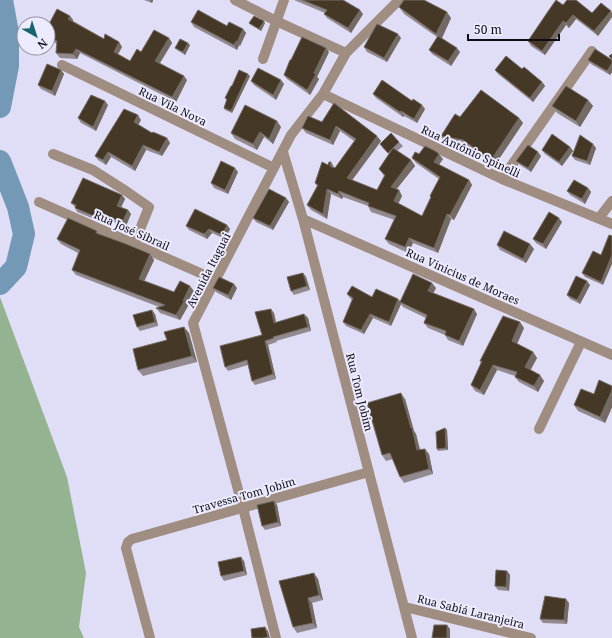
<svg xmlns="http://www.w3.org/2000/svg" width="612" height="638" font-family="'Noto Serif',serif">
<style>
.forest{fill:#94b390}
.lines{fill:none;stroke-linecap:round;stroke-linejoin:round}
.river{stroke:#7399b6;stroke-width:22}
.street{stroke:#9f8d82;stroke-width:10}
.wall{fill:#928a8e}
.shaded-wall{fill:#746a64}
.building{fill:#453826;stroke:#746a64}
.labels{text-anchor:middle;dominant-baseline:central;stroke-width:4;stroke-linejoin:round;paint-order:stroke}
.street-label{font-size:11px;fill:#0e0d15;stroke:#edebff}
</style>
<rect width="100%" height="100%" fill="#e0ddf6"/>
<path class="forest" d="M0 297 67 477 86 573 79 627 84 638H0Z"/>
<g class="lines">
<path class="river" d="M0 107 8 66V33L2 0
M0 161 18 207 24 234 16 267 0 284"/>
<path class="street" d="M235 0 276 21 346 53
M263 59 284 0
M62 65 274 168
M323 94 502 179 612 224
M283 152 303 219 412 638
M53 154 93 170 126 191 149 207 134 244
M502 179 592 51
M39 202 216 280
M599 218 612 201
M303 219 612 355
M539 429 581 342
M405 607 531 638
M150 638 126 548 128 542 132 539 369 472
M276 638 243 508 193 323 291 135 323 94 346 53 399 0"/>
</g>
<path class="wall" d="M144 0H153L152 3Z
M294 0H343L363 14 351 33 327 18 324 14 325 13Z
M563 5 592 13H612V17L598 36 576 19 569 28 566 25 545 55 531 46 528 41Z
M399 7 451 18 442 38 460 52 451 66 432 54 429 50 437 37 404 14Z
M70 16 73 20V21L104 39 119 42 122 47 118 54 130 61 141 52 169 38 172 43 160 63 187 80 176 102 80 53 77 59 60 58 56 53 57 44 48 39V26Z
M191 22 227 26 243 29 246 33 240 46 239 45 237 50 194 27Z
M249 23H265L261 31 251 25Z
M401 38 387 62 367 52 364 47Z
M190 45 185 55 177 50 175 48Z
M329 52 317 77 319 79 310 95 287 79 284 75Z
M612 54V72L610 75 591 64 588 60H611L609 56Z
M522 69 542 82 545 86 533 102 498 74 495 70Z
M61 70 64 74 55 96 41 89 38 85Z
M250 76 232 113 225 110 224 108 227 100 225 98 232 86Z
M251 81 284 84 276 100 254 85Z
M373 94 412 101 425 109 417 123 404 116 403 117 376 98Z
M588 100 593 106 580 127 557 113 552 106Z
M334 103 381 141 352 180 377 190 384 176 379 169 389 154 383 148 380 144 399 142 403 146 397 151 411 160 415 166 396 190H399L402 196 398 204 422 216 431 198 430 196 439 179 416 163 412 158 419 154 443 159 439 165 469 180 472 185 454 220 451 219 438 253 413 243 408 253 389 244 385 239 395 220 371 212 368 206 343 197 342 199 331 194 327 219 311 210 307 205 317 186 315 183 335 168 354 141 340 131 333 145 306 133 302 128 322 122Z
M108 105 96 131 81 123 78 118Z
M460 117 519 118 523 123 495 165 467 146 444 142 441 136Z
M141 120 138 125 152 133 167 138 170 143 162 156 146 150 135 171 111 157 106 165 98 160 95 156Z
M281 127 273 144 264 137 257 150 235 139 231 133Z
M570 147 573 151 562 166 545 154 542 150Z
M596 148 590 165 575 160 572 156Z
M541 156 531 172 520 165 516 161Z
M238 172 228 194 214 188 211 183Z
M588 188 591 192 585 204 570 195 567 191Z
M122 195 125 199 121 207 128 210 131 214 125 228 114 222 113 223 108 221 106 224 77 212 75 207 71 203Z
M286 198 289 202 273 230 256 222 253 218Z
M562 222 546 249 536 243 533 239Z
M227 225 230 229 225 239 212 233 207 239 189 230 186 226Z
M97 231 100 235 150 254 154 260 144 281 174 292 194 291 187 304 188 306 180 320 160 313 156 308 159 307 76 275 72 270 78 253 61 244 57 239Z
M497 245 534 249 526 263 500 250Z
M601 255 603 285 585 277 582 273Z
M303 273 306 277 310 290 294 295 291 291Z
M590 285 580 304 570 299 567 295Z
M213 288H237L231 300 216 292Z
M436 288 433 293 477 314 463 346 448 340 445 335 428 328 424 323 426 318 403 307 401 304 391 326 373 318 364 334 346 326 343 322 352 300 350 298 347 294 372 297 398 299 400 301Z
M274 313 276 323 304 314 308 318 311 331 276 341 277 342 268 345 276 379 255 385 252 381 248 365 228 371 225 367 262 335Z
M155 314 158 326 140 331 137 327Z
M184 327 189 333 197 362 143 376 138 370 167 340Z
M524 328 517 344 533 352 537 358 530 370 544 381 538 392 519 382 515 377V376L497 370 484 395 475 391 471 385 481 363 480 361Z
M612 386V407L605 423 578 411 574 405Z
M405 399 414 431 416 434 420 449 429 454 433 474 404 483 400 477 393 459 386 461 382 455Z
M445 428 447 430 448 450 438 451 437 449Z
M274 501 277 505 281 526 265 530 262 526Z
M244 561 247 575 224 581 221 576Z
M507 571 510 575 509 591 498 590 495 586Z
M318 579 323 600 312 603 317 628 297 633 293 627 279 581Z
M569 603 567 624 543 623 540 619Z"/>
<path class="shaded-wall" d="M150 0H153L152 3Z
M360 10 363 14 351 33 348 28Z
M611 11 612 13V17L598 36 594 31Z
M447 12 451 18 441 40 436 34Z
M573 15 576 19 569 28 566 23Z
M70 16 73 20 72 24 68 19Z
M264 21 265 23 261 31 259 29Z
M563 21 566 25 545 55 542 51Z
M243 29 246 33 240 46 237 42Z
M398 34 401 38 387 62 384 58Z
M169 38 172 43 158 66 155 61Z
M236 41 239 45 237 50 234 45Z
M119 42 122 47 117 56 114 52Z
M188 43 190 45 185 55 183 52Z
M326 48 329 52 317 77 319 79 310 95 307 90 314 73Z
M457 48 460 52 451 66 448 61Z
M76 49 80 53 77 59 73 54Z
M612 63V72L610 75 607 71Z
M61 70 64 74 55 96 52 91Z
M248 74 250 76 232 113 231 111Z
M184 76 187 80 176 102 172 97Z
M281 80 284 84 276 100 273 95Z
M542 82 545 86 533 102 530 98Z
M588 100 593 106 580 127 576 121Z
M105 101 108 105 96 131 93 127Z
M422 105 425 109 417 123 414 119Z
M401 111 404 116 403 117 400 112Z
M138 115 141 120 137 127 134 122Z
M519 118 523 123 495 165 491 160Z
M277 121 281 127 273 144 269 139Z
M336 126 340 131 333 145 330 140Z
M260 132 264 137 257 150 253 144Z
M377 136 381 141 350 183 347 178Z
M167 138 170 143 162 156 159 152Z
M593 144 596 148 590 165 587 161Z
M143 145 146 150 135 171 132 166Z
M570 147 573 151 562 166 559 162Z
M108 152 111 157 106 165 103 160Z
M538 152 541 156 531 172 528 168Z
M439 154 443 159 437 167 434 162Z
M411 160 415 166 394 192 391 187Z
M331 162 334 167 330 166Z
M235 168 238 172 228 194 225 190Z
M469 180 472 185 454 220 450 215Z
M588 188 591 192 585 204 582 199Z
M327 189 331 194 327 219 323 214Z
M399 190 402 196 397 206 394 201Z
M339 191 343 197 342 199 338 194Z
M122 195 125 199 120 210 117 206Z
M286 198 289 202 273 230 270 226Z
M128 210 131 214 125 228 122 223Z
M447 214 451 219 438 253 434 248Z
M105 217 108 221 106 224 103 220Z
M559 218 562 222 546 249 543 244Z
M227 225 230 229 225 239 222 235Z
M209 229 212 233 207 239 204 234Z
M409 238 413 243 408 253 405 247Z
M530 244 534 249 526 263 523 259Z
M150 254 154 260 143 284 139 279Z
M612 255V264L603 285 601 282Z
M303 273 306 277 310 290 307 286Z
M587 281 590 285 580 304 577 300Z
M432 283 436 288 432 296 428 291Z
M234 284 237 288 231 300 228 295Z
M190 286 194 291 187 304 188 306 180 320 176 315Z
M398 299 401 303 400 302 401 304 391 326 389 322Z
M271 309 274 313 277 327 274 323Z
M474 309 477 314 463 346 459 341Z
M152 310 155 314 158 326 155 322Z
M304 314 308 318 311 331 308 327Z
M370 314 373 318 364 334 361 330Z
M520 322 524 328 516 346 512 341Z
M184 327 189 333 197 362 192 356Z
M265 341 268 345 276 379 273 374Z
M533 352 537 358 529 373 525 367Z
M493 365 497 370 484 395 480 390Z
M540 375 544 381 538 392 534 386Z
M612 390V407L605 423 600 417Z
M401 393 405 399 414 431 416 434 421 455 417 450Z
M445 428 447 430 448 450 446 448Z
M425 449 429 454 433 474 429 469Z
M274 501 277 505 281 526 278 522Z
M241 557 244 561 247 575 244 571Z
M507 571 510 575 509 591 506 587Z
M314 573 318 579 323 600 319 595Z
M308 598 312 603 317 628 313 623Z
M566 599 569 603 567 624 564 620Z
M447 625 450 629V638H447Z
M265 627 268 631 270 638H268V637Z"/>
<path class="building" d="M302 0H343L360 10 348 28 324 14 327 10Z
M404 0H424L447 12 436 34 399 7Z
M556 0 563 5 567 0H576L592 13 601 3 611 11 594 31 573 15 566 23 563 21 542 51 528 41 549 10Z
M57 9 70 16 68 19 104 39 105 34 119 42 114 52 130 61 137 49 141 52 154 30 169 38 155 61 184 76 172 97 76 49 73 54 56 53 57 41 48 36V26Z
M198 10 227 26 229 22 243 29 237 42 236 41 234 45 191 22Z
M254 16 264 21 259 29 249 23Z
M377 24 398 34 384 58 364 47Z
M438 36 457 48 448 61 429 50Z
M302 37 326 48 314 73 316 74 307 90 284 75 290 60H291Z
M180 39 188 43 183 52 175 48Z
M595 49 612 60V63L607 71 588 60Z
M612 54V59L609 56Z
M506 56 522 69 524 67 542 82 530 98 495 70Z
M47 64 61 70 52 91 38 85Z
M258 68 281 80 273 95 251 81Z
M239 70 248 74 231 111 224 108 227 99 225 98 231 86H232Z
M382 80 412 101 413 99 422 105 414 119 401 111 400 112 373 94Z
M566 86 588 100 576 121 552 106Z
M481 90 519 118 491 160 463 140 441 136 455 114 460 117Z
M91 95 105 101 93 127 78 118Z
M334 103 377 136 347 178 377 190 385 175 379 169 393 148 411 160 391 187 399 190 394 201 422 216 431 197 430 196 440 177 412 158 415 152 419 154 425 146 435 151 439 154 434 162 469 180 450 215 447 214 434 248 409 238 405 247 385 239 396 216 368 206 369 203 339 191 338 194 327 189 323 214 307 205 318 185 315 183 322 162 328 165 329 162H331L330 166 335 168 356 139 336 126 330 140 302 128 308 116 322 122Z
M245 105 277 121 269 139 260 132 253 144 231 133Z
M124 109 138 115 134 122 152 133 153 132 167 138 159 152 143 145 132 166 108 152 103 160 95 156Z
M391 133 399 142 388 153 380 144Z
M552 134 570 147 559 162 542 150Z
M580 135 593 144 587 161 572 156Z
M528 145 538 152 528 168 516 161Z
M221 161 235 168 225 190 211 183Z
M83 178 122 195 117 206 128 210 122 223 111 218 110 219 105 217 103 220 75 208 76 205 71 203Z
M574 180 588 188 582 199 567 191Z
M269 189 286 198 270 226 253 218Z
M195 209 227 225 222 235 209 229 204 234 186 226Z
M549 212 559 218 543 244 533 239Z
M68 218 97 231 96 233 126 244 150 254 139 279 174 292 180 281 190 286 183 301 185 300 176 315 156 308 165 305 72 270 80 250 57 239Z
M504 231 530 244 523 259 497 245Z
M609 235 612 236V255L601 282 582 273 593 251 601 255Z
M303 273 307 286 291 291 287 277Z
M413 274 432 283 428 291 474 309 459 341 445 335 446 331 424 323 427 315 400 302Z
M576 276 587 281 577 300 567 295Z
M219 277 234 284 228 295 213 288Z
M352 286 372 297 376 289 398 299 389 322 370 314 361 330 343 322 353 298 347 294Z
M271 309 274 323 304 314 308 327 273 337 274 338 265 341 273 374 252 381 247 360 225 367 220 346 262 335 255 312Z
M152 310 155 322 137 327 133 315Z
M503 316 520 322 512 341 533 352 525 367 540 375 534 386 515 377 517 372 493 365 480 390 471 385 482 361H480Z
M184 327 192 356 138 370 133 349 167 340 164 332Z
M599 380 612 386V390L600 417 574 405 581 389 594 394Z
M401 393 411 428H412L417 450 425 449 429 469 400 477 390 453 382 455 367 403Z
M445 428 446 448 437 449 436 432Z
M274 501 278 522 262 526 257 505Z
M241 557 244 571 221 576 218 562Z
M496 570 507 571 506 587 495 586Z
M314 573 319 595 308 598 313 623 293 627 279 581Z
M545 596 566 599 564 620 540 619Z
M434 625H447V638H432Z
M265 627 268 637 263 638H252L251 629Z"/>
<g class="labels">
<g class="street-label">
<text transform="translate(173 106) rotate(26)">Rua Vila Nova</text>
<text transform="translate(471 151) rotate(25)">Rua Antônio Spinelli</text>
<text transform="translate(132 230) rotate(24)">Rua José Sibrail</text>
<text transform="translate(208 270) rotate(-63)">Avenida Itaguai</text>
<text transform="translate(463 276) rotate(24)">Rua Vinicius de Moraes</text>
<text transform="translate(360 392) rotate(76)">Rua Tom Jobim</text>
<text transform="translate(244 495) rotate(-16)">Travessa Tom Jobim</text>
<text transform="translate(471 611) rotate(14)">Rua Sabiá Laranjeira</text>
</g>
</g>
<g transform="translate(36 36) rotate(141)"><circle r="19" fill="#edebff" stroke="#9492a1"/>
<path d="M0-3L7 15L0 10L-7 15Z" fill="#17646c"/>
<text y="-6" font-size="11" font-weight="bold" text-anchor="middle" fill="#0e0d15">N</text>
</g>
<path d="M468 34v6h91v-6" fill="none" stroke="#0e0d15" stroke-width="2"/>
<text x="474" y="34" font-size="12" fill="#0e0d15" stroke="#edebff" stroke-width="3" paint-order="stroke">50 m</text>
</svg>
